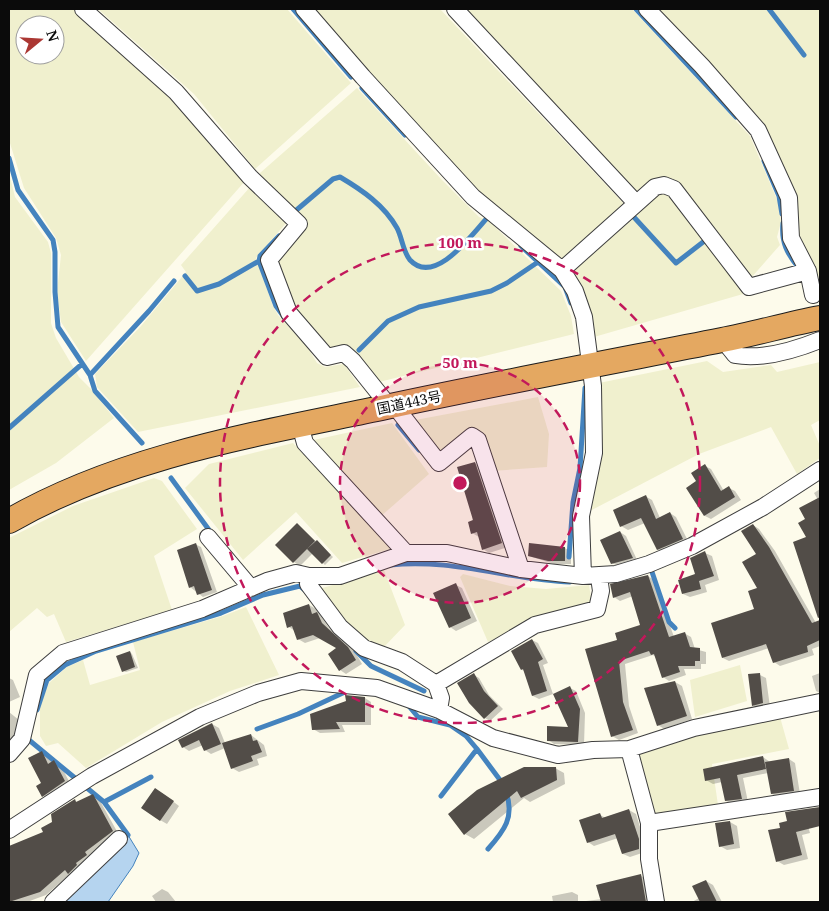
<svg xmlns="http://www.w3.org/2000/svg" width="829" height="911" font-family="'Noto Serif','Noto Sans JP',serif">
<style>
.farmland{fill:#f0f0ce;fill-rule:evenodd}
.water{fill:#b5d4ef;stroke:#4483be}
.shadow{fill:#0003}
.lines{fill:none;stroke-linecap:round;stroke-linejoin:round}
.stream{stroke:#4483be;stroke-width:5}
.building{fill:#524d48}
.minor-casing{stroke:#3e3e3e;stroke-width:18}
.highway-casing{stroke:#1c1c1c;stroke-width:26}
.minor{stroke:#fff;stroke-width:16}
.highway{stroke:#e4a861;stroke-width:24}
.ring{fill:none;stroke:#c2185b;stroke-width:2.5;stroke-dasharray:9 6}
.labels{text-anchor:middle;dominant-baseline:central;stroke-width:5;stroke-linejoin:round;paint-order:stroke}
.street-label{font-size:14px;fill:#0b0b0b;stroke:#fff}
.centre{fill:#c2185b;stroke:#fff;stroke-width:2.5}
.ring-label{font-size:15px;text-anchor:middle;font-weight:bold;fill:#c2185b;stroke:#fff;stroke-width:5;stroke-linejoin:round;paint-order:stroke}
</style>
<rect width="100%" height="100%" fill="#fdfbeb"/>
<path class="farmland" d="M9 9H76L175 96 246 180 86 361 61 322 57 292 61 255 56 238 24 188 9 140ZM25 25H55V55H25Z
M98 9H287L351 83 255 169 194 94Z
M308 9H440L625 205 558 263 476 192Z
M460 9H632L750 136 778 202 781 222 777 237 780 245 750 279 675 184 637 195Z
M651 9H820V277L819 278 794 238 759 125Z
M357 88 442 180 479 217 489 221 561 291 571 316 574 334 379 382 332 352 291 311 272 261 305 224 260 180V173Z
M9 173 15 197 48 242 51 253V323L56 338 79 377 91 389 114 418 56 463 9 490Z
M251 186 287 222 256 258 273 306 278 315 308 348 317 363 325 367 344 364 360 387 138 432 97 387 95 374 141 326 186 272 181 265Z
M657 193H671L745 290 743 294 594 337 568 267Z
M707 361 723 372 771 365 777 372 820 362V420L811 425 820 446V458L797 474 771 427 699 454 588 512 599 383Z
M538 397 549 434 547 467 492 471 483 439 440 459 410 421Z
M392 423 429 474 380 517 309 441Z
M293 443 392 545 390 549 342 563 296 512 243 560 185 488 209 464Z
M154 478 162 481 197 529 154 556 172 610 66 642 54 614 47 617 37 608 9 632V538L73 506Z
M384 570 405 625 381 650 360 638 319 589Z
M463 574 510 586 546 589 589 585 592 604 534 622 488 642 460 577Z
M246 607 279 675 230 691 162 722 86 768 58 743 46 746 40 736V706L49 683 67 667 83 660 90 685 140 670 133 642 223 616Z
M740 665 747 701 695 717 690 680Z
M780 717 789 749 712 764 718 805 653 815 637 758 640 752 721 726Z"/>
<path class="water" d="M128 835 139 853 133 866 108 902H62Z"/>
<path class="shadow" d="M475 463 481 467 508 547 489 553 483 549 479 537 472 533Z
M705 466 711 469 724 491 729 488 735 491 741 500 711 519 705 516 688 488 698 482Z
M820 489V646L812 649 814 655 780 666 774 662 769 648 729 661 723 658 756 610 759 589 758 554 753 525 759 529 775 551 816 623 820 621 794 542 808 538 806 520 818 500 814 493Z
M645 496 652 500 660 518 670 513 676 517 689 543 664 553 657 549 645 523 628 530 621 526 614 511Z
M297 524 333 557 325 565 313 553 300 566 294 562Z
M620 532 626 536 638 562 619 567 612 563Z
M195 544 201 547 217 592 203 597 190 587Z
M565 548 571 552V564H554L529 556Z
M705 553 712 556 719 580 705 585 707 592 690 597 683 594 697 575Z
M648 576 654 580 674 637 684 633 691 637 695 649 706 652V664H701V669H684L686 675 669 681 663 677 656 657 653 655 625 664 629 706 638 733 619 740 612 736 619 640 642 625 633 596 620 601 614 597Z
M456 585 462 588 477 621 456 631 450 627Z
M309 605 316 609 329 628 355 652 362 664 346 674 340 670 339 648 320 638 305 643 298 639 295 631 289 627Z
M532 640 538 643 548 663 543 665 553 694 539 699 533 696 525 671 522 670Z
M130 652 132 654 138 668 126 672 123 671Z
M820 673V693L816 691 812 676Z
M474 675 479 678 489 695 503 709 490 721 485 718Z
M760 675 766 678 770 707 759 709 753 705Z
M9 678 13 680 20 697 9 702Z
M675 682 682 686 692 719 664 729 658 725Z
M570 688 576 691 585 713 584 745 554 744 548 740 570 728Z
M365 698 371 702V725H342L345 732 320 733 313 729Z
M9 712 24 724 9 745Z
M212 724 219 728 225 743 251 735 264 745 267 756 257 759 259 765 239 772 232 768 225 748 211 754 205 750 203 745 189 751 183 747Z
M42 752 48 756 52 763 54 762 61 766 71 785 49 800 43 796Z
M763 757 770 762 789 759 795 763 800 794 778 797 772 794 768 773 743 778 748 802 733 804 726 801 722 782 713 784 706 780 704 770Z
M524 768H555L564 773 565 784 530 802 524 798 474 839 465 834Z
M162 793 179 806 167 824 160 820Z
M93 795 99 799 119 835 75 876 70 874 46 895 27 902H9V892L16 888 9 878V850L44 833 75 801 77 802Z
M629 810 636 814 645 843V852L630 857 623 854 618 838 594 846 588 842 600 815 606 818Z
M805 815 810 833 802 835 808 859 784 865 777 861 782 828 788 822Z
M730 822 737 826 740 848 727 850 720 846 716 824Z
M641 876 647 879 651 902H553L552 896 572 892 578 895V902L602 899Z
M706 881 713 885 722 902H692L699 898Z
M162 889 168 892 176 902H156L152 896Z"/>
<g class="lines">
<path class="stream" d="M293 9 351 77
M636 9 736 117
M769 9 804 55
M362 88 405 135
M9 158 18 190 53 240 55 252V292L58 327 90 375 95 391 142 443
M764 161 779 196 782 214
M293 213 333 179 340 177C362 190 384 205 397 228 402 237 403 252 410 260 435 287 473 233 488 217
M632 215 676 263 707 239
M783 223C781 242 787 254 799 268
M279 236 260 256 259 261 276 306 284 317
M521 246 565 287 571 303
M185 276 197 291 219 284 259 261
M359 350 388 321 419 307 491 291 507 283 538 262
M90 375 149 311 174 281
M398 425 419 450
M9 428 82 364
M171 478 212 534
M569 557 573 502 580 468 585 388
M390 565C452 558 509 580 570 582
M651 569 669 622 675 628
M356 651 371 666 424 691
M408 705 418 717 450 725 466 736 477 749 441 796
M37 710 47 680 65 665 96 651 221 613 263 595 300 586 306 591
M257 729 298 714 347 691
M29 740 75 778
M477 749 503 784
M87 788 104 802 128 835
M104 802 151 777
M488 849C504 831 515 817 506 792"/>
</g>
<path class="building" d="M475 462 502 543 482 550 477 532 471 534 468 522 473 520 457 467Z
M705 464 721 491 729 486 735 497 704 516 686 488 696 481 691 473Z
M646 495 656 519 670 512 683 539 657 550 641 518 620 527 613 510Z
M820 497V617L818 618 793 542 806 537 798 523 805 519 799 508Z
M297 523 315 541 293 563 275 545Z
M753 524 769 547 812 623 820 620V640L807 646 808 652 773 663 766 644 722 658 711 623 754 609 748 591 757 588 742 562 756 554 741 531Z
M620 531 633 558 611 564 600 540Z
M317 540 331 555 322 564 307 549Z
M196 543 212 590 197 595 194 586 189 588 177 550Z
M529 543 565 547V561H548L528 556Z
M705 551 714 576 699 581 701 589 682 594 678 580 695 574 690 558Z
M648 575 669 637 685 632 690 647 700 648V661H695V666H678L680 672 662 678 654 654 651 655 649 651 619 661 623 702 633 730 611 737 585 649 617 640 615 633 640 625 630 592 613 598 610 584Z
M456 583 471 618 449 628 433 593Z
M309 604 312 614 317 612 322 623 348 647 356 660 339 671 328 654 336 648 313 635 297 640 292 626 287 628 283 613Z
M532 639 543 659 538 662 547 691 532 696 523 669 521 670 511 651Z
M130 651 135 667 122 672 116 656Z
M474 673 484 691 498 706 484 719 469 703 457 683Z
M760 673 763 703 752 706 748 674Z
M675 681 687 716 657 726 644 688Z
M570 686 580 709 578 742 547 741V726L568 727 553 694Z
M345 695 365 697V722H336L340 729 312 730 310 714 346 701Z
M212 723 221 744 204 751 199 740 182 748 178 740Z
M251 734 253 741 257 740 262 752 251 756 253 761 231 769 222 743Z
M42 751 48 764 54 760 65 781 42 797 36 786 41 783 28 758Z
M763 756 766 769 737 775 742 799 725 801 720 778 705 781 703 769Z
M789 758 794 791 771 794 765 762Z
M524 767H556L557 780 521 798 517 791 464 835 448 814 477 790Z
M155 788 174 801 160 821 141 808Z
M93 794 113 831 85 852 87 855 76 863 77 865 68 874 65 870 40 892 9 902V846L43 832 41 828 52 822 51 814 75 799 76 802Z
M820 807V826L796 832 802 855 776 862 768 830 780 828 779 823 787 821 785 812Z
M629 809 639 839V849L622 854 615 834 587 843 579 820 600 813 602 818Z
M730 821 734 844 719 847 715 823Z
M641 874 646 902H601L596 885Z
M706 880 717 902H700L692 886Z"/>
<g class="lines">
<g class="minor-casing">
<path id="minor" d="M83 9 176 92 250 177 299 224 269 260 289 313 327 357 344 353 353 361 389 406
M304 9 363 77 473 197 562 270 575 291 584 317 593 386 594 453 581 516 583 576
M455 9 636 203
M647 9 702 66 758 130 789 198 791 238 808 271 813 295
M562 270 655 187 664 185 674 189 749 287 808 271
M723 340 735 355C762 360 795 350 820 340
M394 405 439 463 472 436 478 440 521 569
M300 425 305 443 406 553
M208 537 251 588
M309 576 308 584 340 627 364 648 402 662 436 684
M439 710 441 698 436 684 535 625 597 609 601 591 599 577
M629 749 649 823V859L656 902
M9 754 22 739 37 675 63 653 202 609 267 581 296 573 309 576H340L406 553H447L521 569 583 576 616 574 649 564 692 546 763 507 820 470
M649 823 820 797
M9 830 92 776 200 717 258 693 301 681 377 688 439 710 493 738 558 755 593 750 629 749 694 728 820 702
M53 902 119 839"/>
</g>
<g class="highway-casing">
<path id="highway" d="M9 521C124 455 258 434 386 407 498 383 610 362 722 340 755 334 787 324 820 318"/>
</g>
<use href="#minor" class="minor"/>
<use href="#highway" class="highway"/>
</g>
<circle cx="460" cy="483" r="120" fill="#c2185b" fill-opacity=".12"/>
<g class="ring">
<circle cx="460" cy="483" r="120"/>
<circle cx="460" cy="483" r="240"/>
</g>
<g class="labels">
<g class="street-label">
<text transform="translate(409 402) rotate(-12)">国道443号</text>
</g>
</g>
<circle cx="460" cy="483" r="8" class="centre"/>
<g class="ring-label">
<text x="460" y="248">100 m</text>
<text x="460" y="368">50 m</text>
</g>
<rect width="829" height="911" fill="none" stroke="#0b0b0b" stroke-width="20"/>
<g transform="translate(40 40) rotate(72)"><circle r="24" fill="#ffffff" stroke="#9d9d9d"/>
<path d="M0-4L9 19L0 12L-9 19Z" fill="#ab3733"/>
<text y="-8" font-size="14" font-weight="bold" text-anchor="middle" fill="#0b0b0b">N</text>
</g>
</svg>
